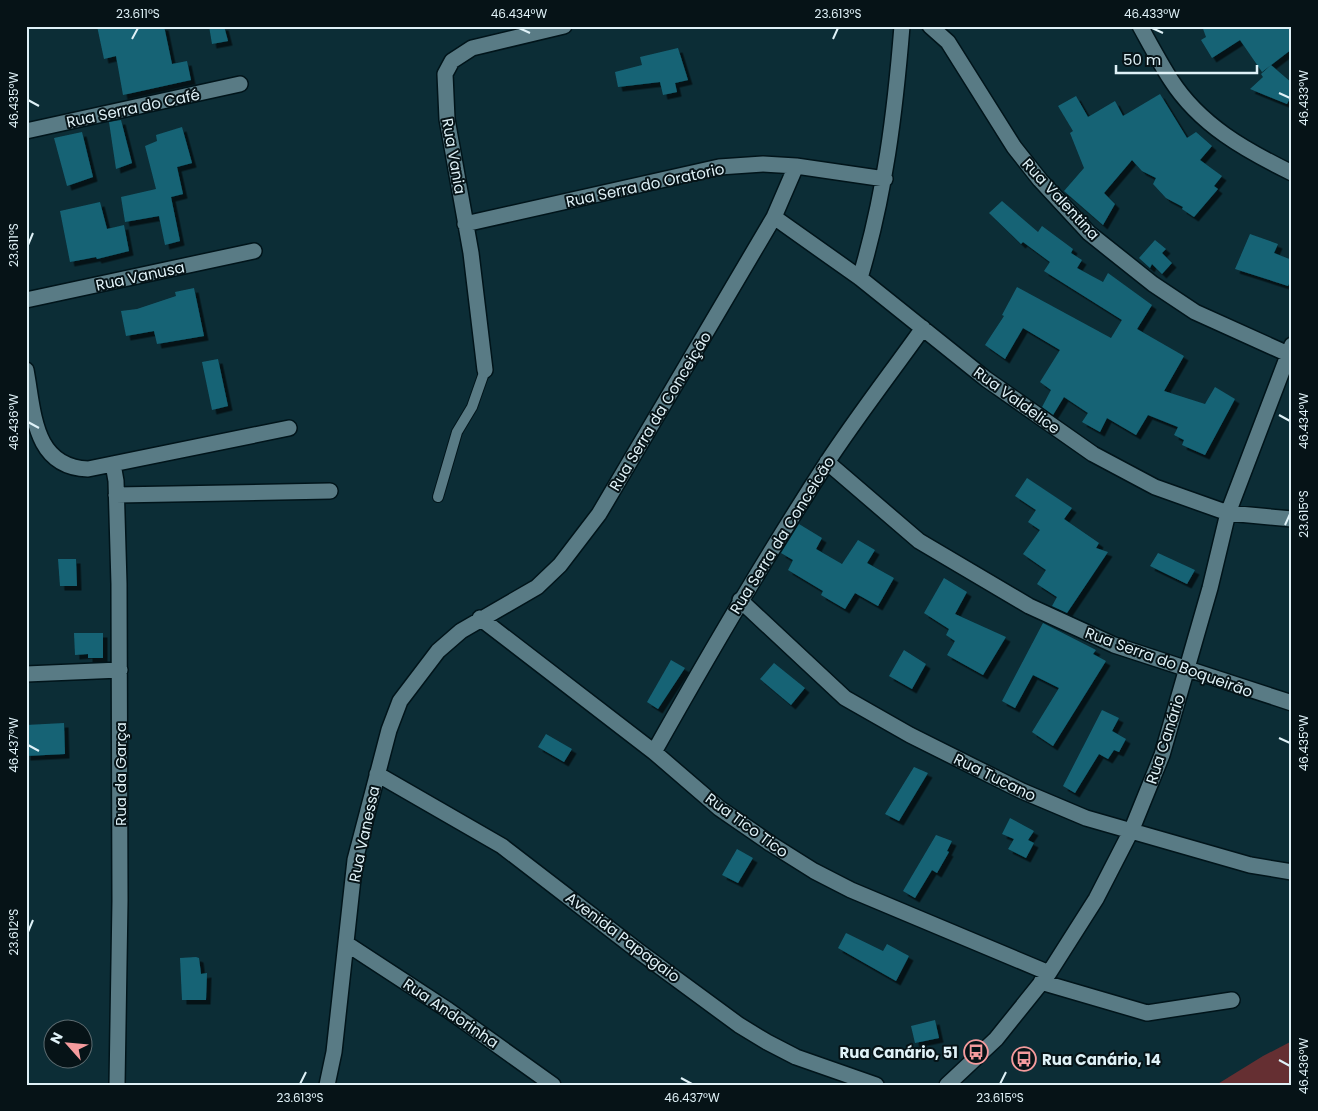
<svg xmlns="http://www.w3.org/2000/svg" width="1318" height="1111" font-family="Poppins,sans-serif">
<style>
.green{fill:#652f32}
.building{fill:#166375;filter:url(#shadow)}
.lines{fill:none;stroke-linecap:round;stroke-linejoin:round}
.lane-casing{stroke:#00141a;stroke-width:12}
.street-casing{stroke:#00141a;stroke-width:18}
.lane{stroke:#597b85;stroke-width:10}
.street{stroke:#597b85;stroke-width:15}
.ticks{fill:none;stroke:#dff1f7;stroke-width:2}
.labels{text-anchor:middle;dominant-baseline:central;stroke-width:4;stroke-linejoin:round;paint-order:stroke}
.street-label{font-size:15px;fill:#dff1f7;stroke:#061317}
.poi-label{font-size:15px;font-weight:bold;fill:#dff1f7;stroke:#061317;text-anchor:end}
.neatline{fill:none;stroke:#dff1f7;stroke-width:2}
.ticks-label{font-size:12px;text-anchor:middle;fill:#dff1f7}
</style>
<defs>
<filter id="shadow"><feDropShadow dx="4.5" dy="4.5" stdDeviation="0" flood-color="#0009"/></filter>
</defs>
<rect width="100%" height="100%" fill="#0c2d36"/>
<path class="green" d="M1292 1041V1085H1216L1263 1056Z"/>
<path class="building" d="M97 26H164L172 64 187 61 191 80 123 95 116 56 104 59Z
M209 26H224L228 41 212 44Z
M1202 26H1292V49L1262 72 1240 40 1212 58 1201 40 1206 37Z
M678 48 688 80 675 83 677 92 663 95 660 82 618 87 615 72 642 65 640 57Z
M1271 65 1292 83V94L1287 104 1250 89 1263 77 1261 74Z
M1160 94 1187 138 1196 132 1212 146 1200 160 1222 176 1214 186 1218 189 1194 217 1182 209 1183 207 1166 198 1153 184 1156 178 1142 171 1132 160 1104 193 1115 204 1103 225 1064 191 1084 168 1070 133 1073 131 1058 106 1076 96 1088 117 1115 101 1123 116Z
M121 120 132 163 116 169 109 122Z
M182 127 192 163 177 167 183 194 171 197 180 241 165 245 159 216 125 222 121 197 156 189 145 146 157 141 156 135Z
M82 132 93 177 67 186 54 138Z
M1002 201 1038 232 1042 226 1073 249 1071 253 1082 260 1077 268 1103 282 1108 273 1152 305 1137 329 1184 356 1164 391 1205 404 1215 387 1235 399 1205 455 1182 445 1184 440 1174 435 1178 427 1148 415 1136 435 1107 418 1100 432 1082 422 1088 413 1064 397 1053 415 1042 407 1051 390 1040 382 1060 350 1023 328 1005 359 985 345 1004 316 1002 315 1017 287 1111 338 1122 320 1044 271 1050 262 1023 242 1021 244 989 213Z
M100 202 107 229 124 225 129 251 97 259 96 257 70 262 60 211Z
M1250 234 1278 244 1274 253 1292 260V278L1288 286 1235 269Z
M1155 240 1166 249 1162 253 1172 263 1162 274 1152 264 1150 268 1139 258Z
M194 288 204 336 157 344 154 331 126 336 121 311 137 309 176 296 175 292Z
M218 359 228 406 212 410 202 362Z
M1027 478 1072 508 1064 519 1099 543 1096 548 1108 552 1067 613 1052 606 1057 597 1037 584 1046 570 1023 554 1040 530 1028 522 1036 510 1015 496Z
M799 524 822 538 816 549 842 564 858 540 875 550 867 563 894 578 878 606 855 593 845 609 821 595 823 591 788 570 793 560 781 553Z
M1158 553 1195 570 1187 584 1150 566Z
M58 559H76L77 586H60Z
M944 578 967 592 955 614 1006 637 983 675 947 655 955 641 946 635 949 629 924 613Z
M1043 623 1096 650 1093 654 1106 661 1053 746 1032 732 1059 688 1033 675 1015 708 1002 701Z
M74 633H103V658H88V654L75 655Z
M904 650 926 664 912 689 889 676Z
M671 660 685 668 658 709 647 702Z
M774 663 805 688 791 705 760 679Z
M1102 710 1119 718 1112 731 1126 739 1119 752 1114 750 1108 759 1099 754 1075 793 1063 786Z
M64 723 65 754 26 756V725Z
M546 734 572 749 564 762 538 747Z
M914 767 928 773 899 821 885 814Z
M1010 818 1034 831 1028 840 1034 843 1026 858 1008 849 1014 839 1002 834Z
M936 835 952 841 947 851 949 852 937 873 932 870 915 898 903 891Z
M737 849 753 858 738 883 722 875Z
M846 933 883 951 887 944 909 956 896 981 838 948Z
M196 957 199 958 201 974 207 973 206 1000H182L180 958Z
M935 1020 939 1038 915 1043 911 1026Z"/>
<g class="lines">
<g class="lane-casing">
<path id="lane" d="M438 497 457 432 472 407 485 370"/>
</g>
<g class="street-casing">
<path id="street" d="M930 26 948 42 1014 147 1040 180 1089 233 1153 284 1195 312 1288 354
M1140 26C1150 44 1160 63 1171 80 1200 125 1245 150 1292 173
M26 131 240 84
M774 217 860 278 986 379 1093 454 1155 487 1228 513 1292 519
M465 224 719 167 763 164 796 166 885 179
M860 278C885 194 895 113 902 26
M26 300 254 251
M26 370C34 412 33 467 88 469L289 428
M485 370 471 253 447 119 445 74 452 61 472 48 564 26
M827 462 919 541 1029 606 1114 645 1292 703
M113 464 116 481 119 584 120 901 117 1085
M116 495 330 491
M740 600 845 698 910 735 1022 791 1086 818 1250 865 1292 872
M480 618 654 752 719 808 771 844 814 871 851 890 1049 973
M26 674 120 670
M654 752C709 654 765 558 826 464 856 418 891 373 923 328
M377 774 502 846 637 950 739 1025 767 1042 796 1057 876 1085
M347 944 448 1010 553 1085
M1041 982 1147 1013 1232 1000
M327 1085 334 1052 355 860 389 730 400 701 438 651 461 631 537 587 560 565 599 514 774 217 796 166
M947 1085 996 1039 1049 973 1096 899 1132 829 1162 755 1210 588 1228 513 1292 345"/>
</g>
<use href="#lane" class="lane"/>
<use href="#street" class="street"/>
</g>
<path class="ticks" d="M519 28 530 33M1152 28 1163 33M132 39 138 28M833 39 838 28M1279 93 1290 98M28 100 39 106M28 245 33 233M1279 415 1290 421M28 422 39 428M1285 525 1290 514M1279 738 1290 743M28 745 39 751M28 932 33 920M1279 1060 1290 1066M681 1078 692 1084M300 1084 306 1072M1000 1084 1006 1072"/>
<defs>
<g id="bus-ring" transform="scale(1.25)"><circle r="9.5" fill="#061317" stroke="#f59b9d" stroke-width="1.5"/><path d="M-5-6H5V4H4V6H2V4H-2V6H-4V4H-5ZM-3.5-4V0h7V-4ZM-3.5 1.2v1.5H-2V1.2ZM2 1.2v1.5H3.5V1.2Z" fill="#f59b9d"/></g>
</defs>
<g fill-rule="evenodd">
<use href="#bus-ring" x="976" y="1052"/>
<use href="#bus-ring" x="1024" y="1059"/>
</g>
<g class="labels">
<g class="street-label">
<text transform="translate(133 108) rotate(-12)">Rua Serra do Café</text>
<text transform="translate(454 156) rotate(80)">Rua Vania</text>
<text transform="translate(645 185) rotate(-12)">Rua Serra do Oratorio</text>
<text transform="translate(1061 199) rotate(47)">Rua Valentina</text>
<text transform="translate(140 276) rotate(-12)">Rua Vanusa</text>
<text transform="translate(1017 400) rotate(36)">Rua Valdelice</text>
<text transform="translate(660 411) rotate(-59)">Rua Serra da Conceição</text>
<text transform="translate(782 535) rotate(-58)">Rua Serra da Conceicão</text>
<text transform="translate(1169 662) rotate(20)">Rua Serra do Boqueirão</text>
<text transform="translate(1165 739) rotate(-72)">Rua Canário</text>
<text transform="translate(120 774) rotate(-90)">Rua da Garça</text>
<text transform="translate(995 777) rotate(26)">Rua Tucano</text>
<text transform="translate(747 825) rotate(36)">Rua Tico Tico</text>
<text transform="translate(364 834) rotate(-78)">Rua Vanessa</text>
<text transform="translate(623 937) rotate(37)">Avenida Papagaio</text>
<text transform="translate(451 1013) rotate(34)">Rua Andorinha</text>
</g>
<g class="poi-label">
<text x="958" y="1052">Rua Canário, 51</text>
<text x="1042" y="1059" text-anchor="start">Rua Canário, 14</text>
</g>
</g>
<rect width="1318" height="1111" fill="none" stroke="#061317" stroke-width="55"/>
<g transform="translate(68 1044) rotate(297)"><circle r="24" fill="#061317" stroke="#5d6c71"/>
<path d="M0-4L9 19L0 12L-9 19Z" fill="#f59b9d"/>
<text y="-8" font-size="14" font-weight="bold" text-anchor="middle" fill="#dff1f7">N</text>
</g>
<path d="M1116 65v8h141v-8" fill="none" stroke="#dff1f7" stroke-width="2.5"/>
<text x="1123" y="65" font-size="15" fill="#dff1f7" stroke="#061317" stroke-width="4" paint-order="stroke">50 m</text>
<rect x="28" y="28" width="1262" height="1056" class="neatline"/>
<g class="ticks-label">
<text x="138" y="18">23.611°S</text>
<text x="519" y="18">46.434°W</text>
<text x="838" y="18">23.613°S</text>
<text x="1152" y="18">46.433°W</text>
<text transform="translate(1304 98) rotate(-90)" y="4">46.433°W</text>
<text transform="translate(14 100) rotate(-90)" y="4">46.435°W</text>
<text transform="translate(14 245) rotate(-90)" y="4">23.611°S</text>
<text transform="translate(1304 421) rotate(-90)" y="4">46.434°W</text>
<text transform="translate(14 422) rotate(-90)" y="4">46.436°W</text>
<text transform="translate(1304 514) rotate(-90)" y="4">23.615°S</text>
<text transform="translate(1304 743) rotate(-90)" y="4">46.435°W</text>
<text transform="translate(14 745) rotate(-90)" y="4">46.437°W</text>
<text transform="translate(14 932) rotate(-90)" y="4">23.612°S</text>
<text transform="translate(1304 1066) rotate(-90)" y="4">46.436°W</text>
<text x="300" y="1102">23.613°S</text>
<text x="692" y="1102">46.437°W</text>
<text x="1000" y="1102">23.615°S</text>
</g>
</svg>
